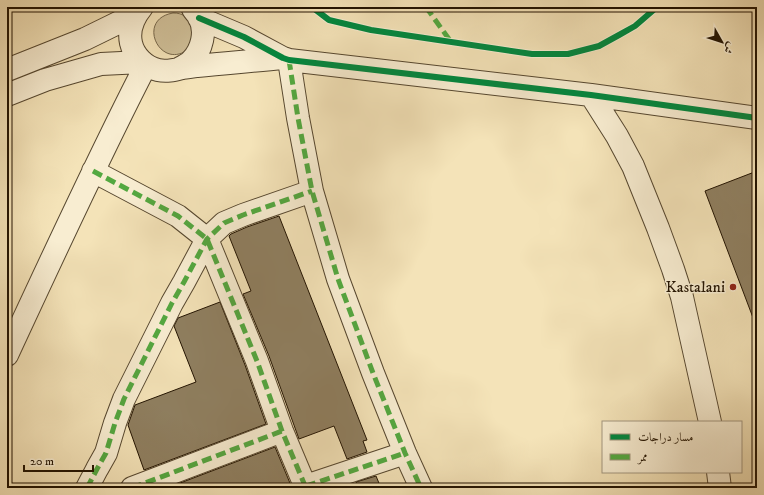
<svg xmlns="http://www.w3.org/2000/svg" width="764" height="495" font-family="'IM FELL DW Pica',Amiri,serif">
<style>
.green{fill:#d0c099;stroke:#796a4d}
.building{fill:#8f7f60;stroke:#221301}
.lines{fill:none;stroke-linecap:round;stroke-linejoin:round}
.minor-casing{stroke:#56472f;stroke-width:24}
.minor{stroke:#f8edd1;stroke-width:22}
.quiet{stroke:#53a840;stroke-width:5;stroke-dasharray:10 5;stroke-linecap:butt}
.cycleway-casing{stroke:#f8edd1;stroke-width:8}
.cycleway{stroke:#00873e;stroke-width:6}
.poi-dot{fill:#8f2418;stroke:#f8edd1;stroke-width:1.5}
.labels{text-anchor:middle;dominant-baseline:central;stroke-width:3;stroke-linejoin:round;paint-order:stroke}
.poi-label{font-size:16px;fill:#221301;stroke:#f8edd1;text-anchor:end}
</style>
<rect width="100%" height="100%" fill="#f4e3b8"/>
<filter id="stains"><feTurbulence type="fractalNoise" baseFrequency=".005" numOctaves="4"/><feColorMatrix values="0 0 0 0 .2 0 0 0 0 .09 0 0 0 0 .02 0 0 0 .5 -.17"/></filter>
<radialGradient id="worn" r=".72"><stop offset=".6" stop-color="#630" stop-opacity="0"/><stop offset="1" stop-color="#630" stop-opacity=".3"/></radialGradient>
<path class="green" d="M173 13C184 13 186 17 193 25V43C190 46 187 50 184 52 158 66 137 19 173 13Z"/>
<path class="building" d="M757 171V323H755L705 191Z
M279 216 367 440 363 441 367 452 347 459 334 426 299 439 269 356 243 294 251 291 229 236 231 234 247 227Z
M220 302 245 365 266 424 144 470 128 425 135 405 196 382 174 326 178 318Z
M275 447 292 488H167Z
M376 476 381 488H358L356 482Z"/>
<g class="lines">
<g class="minor-casing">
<path id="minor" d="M142 7C133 18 128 29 131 43 134 56 145 67 158 70 167 72 174 70 182 68 187 67 192 67 197 66 226 63 254 61 283 58
M199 18 244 37 283 58 289 60 591 95 757 118
M289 60 298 118 312 191 338 279 373 373 405 453 421 488
M180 68C184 66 188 64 191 61 202 50 207 31 199 17 197 14 195 12 193 9
M7 70 85 39 136 14
M7 95 45 80 101 64 142 62
M591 95 617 136 633 166 658 228 673 269 682 297 710 422
M93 171 178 216 207 239 257 361 282 431 306 488
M7 355C52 258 97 160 146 65
M718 472 720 488
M306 486 405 453
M87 488 97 469 106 453 115 423 124 399 172 303 184 282 207 239 224 223 243 215 312 191
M132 488 282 431"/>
</g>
<use href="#minor" class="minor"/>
<path class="quiet" d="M426 7 451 42
M289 60 298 118 312 191 338 279 373 373 405 453 421 488
M93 171 178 216 207 239 257 361 282 431 306 488
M306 486 405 453
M87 488 97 469 106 453 115 423 124 399 172 303 184 282 207 239 224 223 243 215 312 191
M132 488 282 431"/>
<g class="cycleway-casing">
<path id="cycleway" d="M312 7 329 20 371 30 532 54H568L599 46 619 35 635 26 657 7
M199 18 244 37 283 58 289 60 591 95 757 118"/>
</g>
<use href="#cycleway" class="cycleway"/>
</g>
<circle class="poi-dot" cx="733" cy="287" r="4"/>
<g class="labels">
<g class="poi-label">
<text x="725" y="287">Kastalani</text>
</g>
</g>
<rect width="764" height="495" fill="none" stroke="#f4e3b8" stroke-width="24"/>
<rect x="8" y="8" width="748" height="479" fill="none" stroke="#221301" stroke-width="2"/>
<rect x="12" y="12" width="740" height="471" fill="none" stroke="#221301"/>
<rect x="602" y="421" width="140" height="52" fill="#f8edd1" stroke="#a2967e"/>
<rect x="610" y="434" width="20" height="6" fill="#00873e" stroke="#a2967e"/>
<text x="638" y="441" font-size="12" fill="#221301">مسار دراجات</text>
<rect x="610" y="454" width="20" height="6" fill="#53a840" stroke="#a2967e"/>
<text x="638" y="461" font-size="12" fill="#221301">ممر</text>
<g transform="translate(722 42) rotate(129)" stroke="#f8edd1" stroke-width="3" paint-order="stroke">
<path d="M0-3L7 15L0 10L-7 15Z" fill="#221301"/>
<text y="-6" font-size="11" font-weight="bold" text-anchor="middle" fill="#221301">ش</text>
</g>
<path d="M24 465v6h69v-6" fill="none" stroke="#221301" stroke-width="2"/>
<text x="30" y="465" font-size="12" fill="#221301" stroke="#f8edd1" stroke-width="3" paint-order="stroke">20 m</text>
<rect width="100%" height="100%" filter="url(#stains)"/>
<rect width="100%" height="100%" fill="url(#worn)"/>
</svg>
